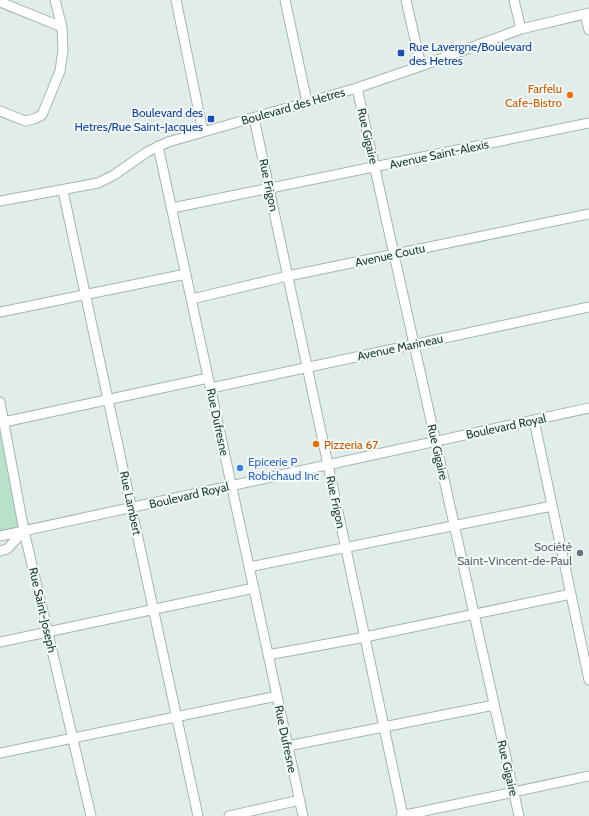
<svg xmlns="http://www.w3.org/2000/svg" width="589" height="816" font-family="Cabin,sans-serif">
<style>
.green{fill:#b7e1c9}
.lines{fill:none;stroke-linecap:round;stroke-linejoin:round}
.minor-casing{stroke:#a3b6b2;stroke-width:11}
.minor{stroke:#fff;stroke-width:9}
.transit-dot{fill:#1a4fb4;stroke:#f2f9f7;stroke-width:1.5}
.food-dot{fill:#e8710a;stroke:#f2f9f7;stroke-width:1.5}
.shop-dot{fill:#3f7fe0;stroke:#f2f9f7;stroke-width:1.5}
.worship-dot{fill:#6b7280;stroke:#f2f9f7;stroke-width:1.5}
.labels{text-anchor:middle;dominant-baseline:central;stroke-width:4;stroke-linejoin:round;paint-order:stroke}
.transit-label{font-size:12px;fill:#164399;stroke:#f2f9f7;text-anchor:start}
.food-label{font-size:12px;fill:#c56008;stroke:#f2f9f7;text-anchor:end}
.street-label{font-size:12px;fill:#1f403c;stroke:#f2f9f7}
.shop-label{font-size:12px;fill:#366cbe;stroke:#f2f9f7;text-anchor:start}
.worship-label{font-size:12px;fill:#5b616d;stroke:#f2f9f7;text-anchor:end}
</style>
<rect width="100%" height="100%" fill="#e1edea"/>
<path class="green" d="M0 403 24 531 0 537Z"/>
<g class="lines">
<g class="minor-casing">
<path id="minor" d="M176 0 203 132
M285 0 307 102
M406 0 421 66
M514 0 521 29
M0 2 62 27
M585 14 589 30
M357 88 519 816
M0 111 25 121 34 119 42 115 60 71 63 50 62 27 55 0
M254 118 403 816
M158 146 303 816
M63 191 198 816
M0 201 98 183 114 175 147 152 168 142 357 88 421 66 521 29 589 13
M172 208 589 123
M192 299 288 276 589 214
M0 312 186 274
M211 388 589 307
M0 402 24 531 91 816
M534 420 589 680
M4 422 208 378
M0 536 589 408
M0 551 7 549 24 531
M249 567 552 506
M0 642 254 588
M268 655 365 637 571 594
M288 746 494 705
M0 753 277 696
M229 816 300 800
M401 816 589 776"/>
</g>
<use href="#minor" class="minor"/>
</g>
<g class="transit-dot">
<rect x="397" y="49" width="8" height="8" rx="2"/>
<rect x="207" y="115" width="8" height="8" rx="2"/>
</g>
<g class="food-dot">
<circle cx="570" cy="95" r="4"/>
<circle cx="316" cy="444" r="4"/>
</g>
<circle class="shop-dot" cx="240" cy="468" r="4"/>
<circle class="worship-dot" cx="580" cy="553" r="4"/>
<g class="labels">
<g class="transit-label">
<text x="409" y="46">Rue Lavergne/Boulevard<tspan x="409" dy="14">des Hetres</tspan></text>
<text x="203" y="112" text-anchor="end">Boulevard des<tspan x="203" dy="14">Hetres/Rue Saint-Jacques</tspan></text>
</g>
<g class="food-label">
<text x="562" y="88">Farfelu<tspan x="562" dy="14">Cafe-Bistro</tspan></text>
<text x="324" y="444" text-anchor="start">Pizzeria 67</text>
</g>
<g class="street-label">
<text transform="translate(293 106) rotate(-16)">Boulevard des Hetres</text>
<text transform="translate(368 136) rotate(77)">Rue Gigaire</text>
<text transform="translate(439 154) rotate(-12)">Avenue Saint-Alexis</text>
<text transform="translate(269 185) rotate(78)">Rue Frigon</text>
<text transform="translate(390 255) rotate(-12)">Avenue Coutu</text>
<text transform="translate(400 347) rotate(-12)">Avenue Marineau</text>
<text transform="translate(218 422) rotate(78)">Rue Dufresne</text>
<text transform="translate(506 426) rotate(-12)">Boulevard Royal</text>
<text transform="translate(438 452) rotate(77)">Rue Gigaire</text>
<text transform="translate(189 495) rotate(-13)">Boulevard Royal</text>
<text transform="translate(336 502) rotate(78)">Rue Frigon</text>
<text transform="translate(131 503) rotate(78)">Rue Lambert</text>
<text transform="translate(43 610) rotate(77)">Rue Saint-Joseph</text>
<text transform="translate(286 739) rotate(78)">Rue Dufresne</text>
<text transform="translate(508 768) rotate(77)">Rue Gigaire</text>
</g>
<g class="shop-label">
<text x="248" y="461">Epicerie P<tspan x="248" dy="14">Robichaud Inc</tspan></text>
</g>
<g class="worship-label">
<text x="572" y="546">Société<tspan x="572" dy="14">Saint-Vincent-de-Paul</tspan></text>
</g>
</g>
</svg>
